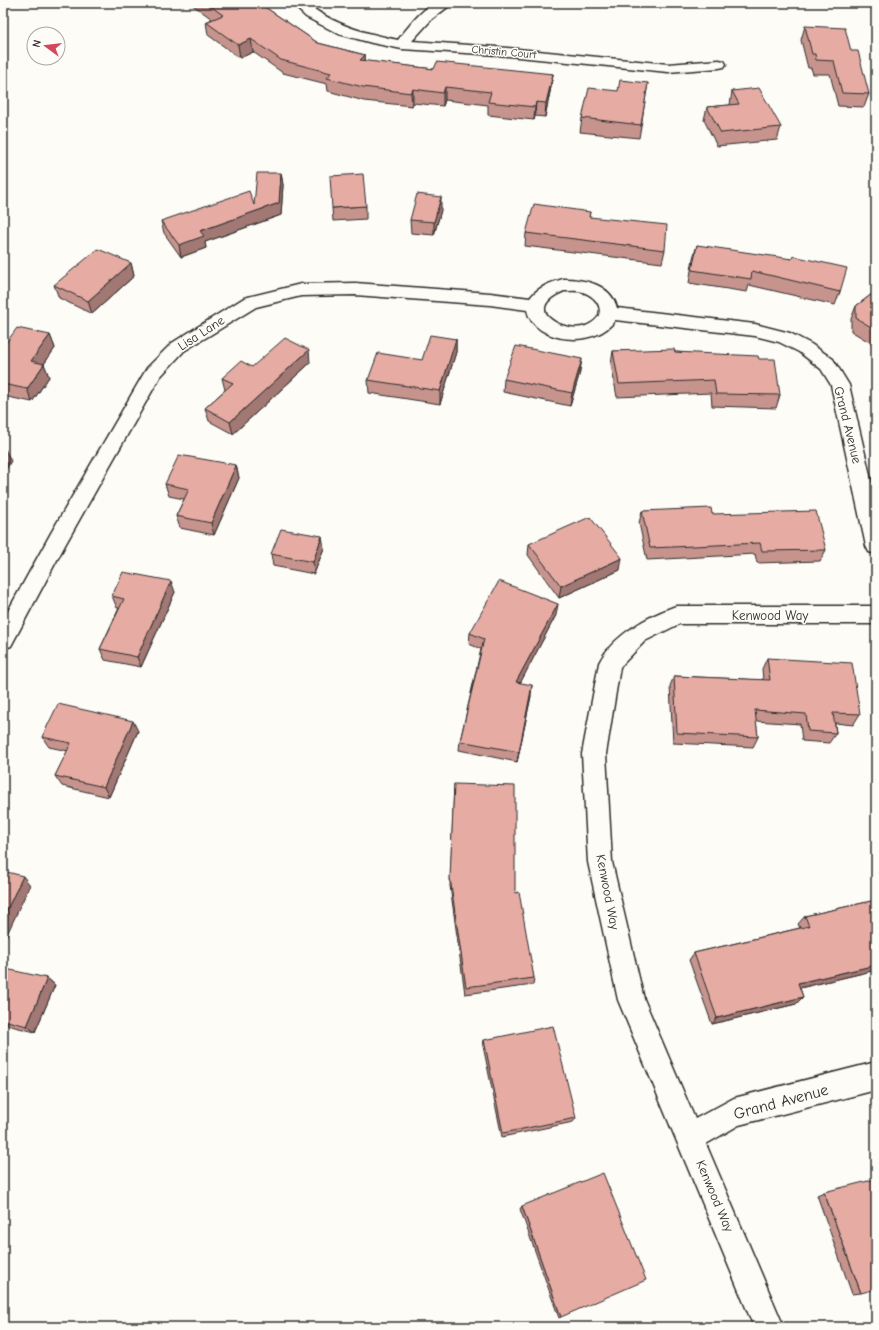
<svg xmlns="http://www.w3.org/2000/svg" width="879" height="1330" font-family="'Comic Neue',sans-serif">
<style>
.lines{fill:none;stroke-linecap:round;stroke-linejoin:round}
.minor-casing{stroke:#2b2b2b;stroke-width:3}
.minor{fill:#fdfcf7;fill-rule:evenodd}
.wall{fill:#c6948d;stroke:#2b2b2b}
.shaded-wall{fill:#a17873;stroke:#2b2b2b}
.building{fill:#e6aca4;stroke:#2b2b2b}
.labels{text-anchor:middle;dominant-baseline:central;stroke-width:3;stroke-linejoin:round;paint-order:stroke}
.far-street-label{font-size:11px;fill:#2b2b2b;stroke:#fdfcf7}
.street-label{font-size:13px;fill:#2b2b2b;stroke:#fdfcf7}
.near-street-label{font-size:16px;fill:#2b2b2b;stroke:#fdfcf7}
</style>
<rect width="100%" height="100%" fill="#fdfcf7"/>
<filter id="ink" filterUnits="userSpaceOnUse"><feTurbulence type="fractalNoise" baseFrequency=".025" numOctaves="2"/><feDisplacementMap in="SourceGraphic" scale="8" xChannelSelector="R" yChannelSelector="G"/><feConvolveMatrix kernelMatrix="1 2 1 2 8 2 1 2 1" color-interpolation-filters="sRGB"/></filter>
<g filter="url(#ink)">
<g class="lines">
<g class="minor-casing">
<path id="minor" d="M291 3H306C333 25 365 33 398 40 406 30 424 5 437 3 442 2 448 3 453 3L432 19 412 41 497 47 668 64 719 60 724 61 726 64 724 67 719 68 668 72 497 55 402 49 372 43 339 34 306 17Z
M563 279C584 279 611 284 617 308L755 324 790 333 811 344 833 359 849 385 876 501V554L869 552 866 546 831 385 821 369 799 352 779 342 755 336 615 320C597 349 534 344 527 310L490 305 355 295 301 296 256 307 184 351 160 377 65 545 11 646 3 649V620L51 533 147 368 172 343 244 298 301 284 355 283 490 293 530 298C538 287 550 283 563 279ZM564 291C570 291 577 290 583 292 600 298 608 316 588 325 567 336 518 310 564 291Z
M676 606H876V624H679L645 641 620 667 606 754 612 862 644 999 695 1119 734 1098 876 1062V1090L739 1125 706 1144 784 1327H754L618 1000 588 862 582 754 599 663C612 636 648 616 676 606Z"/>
</g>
<use href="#minor" class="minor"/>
</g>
<path class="wall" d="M190 3H259L318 43 365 55V61L434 69 553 74 551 87 545 117 535 116 534 120 488 115V105L445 100 443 106 413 103 412 106 364 101 328 91 327 84 283 73 253 52 240 58 208 35 206 22 212 19Z
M805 26 851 51 869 94 864 107 838 106 830 74H813L811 68H808L801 40Z
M648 83 639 138 580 132 582 118 618 91Z
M732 91 781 127 777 140 717 146 704 120 707 107 730 105Z
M281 173 283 185 281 215 205 242 206 248 181 257 164 233 161 221 254 205Z
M366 206V219L333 221 332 208Z
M441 210 434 235 411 233 410 220Z
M590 212 589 217 665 250 662 263 525 246 526 233Z
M697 245 840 292 835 305 749 285 747 292 689 283 693 258Z
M131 263 134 276 92 314 59 298 54 285Z
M876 291V346L851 331V319L856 306Z
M50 335 55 348 44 364 49 377 32 402 3 396V347Z
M456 339V352L440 404 369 393 368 380 422 360Z
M613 351 675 352 759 359 780 395 776 408 712 406 711 393 617 397 611 364Z
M310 363 233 434 209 421 205 408 225 390 222 378 252 367Z
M580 372 570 406 503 392 504 379Z
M236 465 239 478 214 535 180 528 176 516 184 499 169 496 165 484Z
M642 511 712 514 826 550 820 561 757 563 755 554 647 560 639 523Z
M529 544 620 570 559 598 528 555Z
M324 548 314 574 273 566 271 554Z
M175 592 141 667 105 660 100 649 119 608H117L112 596Z
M556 615 520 683 531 696 517 762 459 750 460 741 481 649 469 644 470 633Z
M767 658 860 714 853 725 835 723 836 733 829 743 802 741 800 724 756 721 758 737 753 747 673 743 670 686 674 676 763 680 762 669Z
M138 731 109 797 62 786 55 776 68 751 49 747 42 737Z
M454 784 515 893 534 978 533 985 465 994 450 886Z
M876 900V970L800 988 803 997 796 1004 712 1024 689 960 694 953 800 928 798 924 805 916Z
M3 975 47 978 55 985 35 1032 3 1024Z
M484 1040 576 1118 573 1122 502 1137 483 1046Z
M824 1192 861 1293 852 1294 817 1195Z
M522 1206 561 1317 559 1318 520 1209Z"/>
<path class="shaded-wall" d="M251 39 253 52 240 58 238 45Z
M365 55 366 68 360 60Z
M553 74 551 87 545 117 546 103Z
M445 87V100L443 106V93Z
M413 89V103L412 106 411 93Z
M536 102 535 116 534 120 535 107Z
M281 173 283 185 281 215 205 242 206 248 181 257 179 245 200 231 279 203Z
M441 197V210L434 235V222Z
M131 263 134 276 92 314 88 301Z
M50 335 55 348 37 374 31 361Z
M456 339V352L440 404V391Z
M309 350 310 363 233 434 230 422Z
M582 359 580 372 570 406 572 393Z
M44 364 49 377 32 402 27 389Z
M5 449 11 461 3 475V453Z
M236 465 239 478 214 535 211 523Z
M322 536 324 548 314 574 313 562Z
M622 558 620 570 559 598 561 586Z
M171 581 175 592 141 667 137 657Z
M558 604 556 615 515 693 516 682Z
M532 685 531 696 517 762 519 752Z
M133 721 138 731 109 797 104 787Z
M23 876 30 885 3 943V918Z
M876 965V970L791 990 798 983Z
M47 978 55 985 35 1032 27 1026Z
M803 997 796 1004 712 1024 717 1018Z"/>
<path class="building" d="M206 3H259L318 43 365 55 360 60 434 69 437 62 553 74 546 103 536 102 535 107 488 102 491 92 445 87 443 93 413 89 411 93 363 87 327 78 331 73 281 60 251 39 238 45 206 22 223 15Z
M805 26 845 28 851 51H858L869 94 842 93 834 61 816 60 815 54H812Z
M620 80 648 83 641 125 582 118 589 88 618 91Z
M759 88 781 127 721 133 707 107 739 104 732 91Z
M257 173H281L279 203 200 231 204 236 179 245 161 221 249 191 254 205Z
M363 174 366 206 332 208 330 176Z
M417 194 441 197 434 222 410 220Z
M534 204 590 212 589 217 667 225 665 250 526 233Z
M697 245 792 259 793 256 847 268 840 292 752 271 751 279 692 270Z
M98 249 131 263 88 301 54 285Z
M876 291V330L856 318V306Z
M17 328 50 335 31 361 44 364 27 389 3 384V347Z
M430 335 456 339 440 391 368 380 378 353 422 360Z
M285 338 309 350 230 422 205 408 233 383 222 378 241 361 252 367Z
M516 346 582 359 572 393 504 379Z
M674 349 675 352 758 356 759 359H775L780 395 716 394 714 380 619 384 613 351Z
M3 448 5 449 3 453Z
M179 455 236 465 211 523 176 516 189 489 165 484Z
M711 508 712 514 816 511 826 550 762 551 760 543 650 548 642 511Z
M590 517 622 558 561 586 529 544Z
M281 529 322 536 313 562 271 554Z
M123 572 171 581 137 657 100 649 124 599 112 596Z
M499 581 558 604 516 682 532 685 519 752 460 741 484 639 470 633Z
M767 658 852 663 860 714 833 713 836 733 808 731 806 714 755 710 758 737 677 733 674 676 770 680Z
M58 704 133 721 104 787 55 776 71 743 42 737Z
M454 784 515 786V893L519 892 534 978 466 987 450 878Z
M3 871 23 876 3 918Z
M876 900V965L798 983 803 997 717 1018 694 953 809 926 805 916Z
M6 969 47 978 27 1026 3 1020V975Z
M553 1026 576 1118 503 1133 484 1040Z
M603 1173 646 1280 561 1317 522 1206Z
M876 1179V1289L861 1293 824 1192Z"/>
</g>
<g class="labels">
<g class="far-street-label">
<text transform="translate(504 52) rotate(5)">Christin Court</text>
</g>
<g class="street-label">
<text transform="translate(201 333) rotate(-33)">Lisa Lane</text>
<text transform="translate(848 425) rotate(76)">Grand Avenue</text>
<text x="770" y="615">Kenwood Way</text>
<text transform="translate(608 892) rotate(79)">Kenwood Way</text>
<text transform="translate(715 1196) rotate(67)">Kenwood Way</text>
</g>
<g class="near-street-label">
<text transform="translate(781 1102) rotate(-15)">Grand Avenue</text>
</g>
</g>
<rect width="879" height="1330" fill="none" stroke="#fdfcf7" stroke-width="16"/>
<rect x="8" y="8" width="863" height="1314" fill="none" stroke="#2b2b2b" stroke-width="1.5" filter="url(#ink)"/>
<g transform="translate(46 46) rotate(285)"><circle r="19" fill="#fdfcf7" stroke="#a9a8a5"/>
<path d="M0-3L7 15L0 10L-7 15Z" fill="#d1495b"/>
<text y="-6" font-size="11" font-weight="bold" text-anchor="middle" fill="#2b2b2b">N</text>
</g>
</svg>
